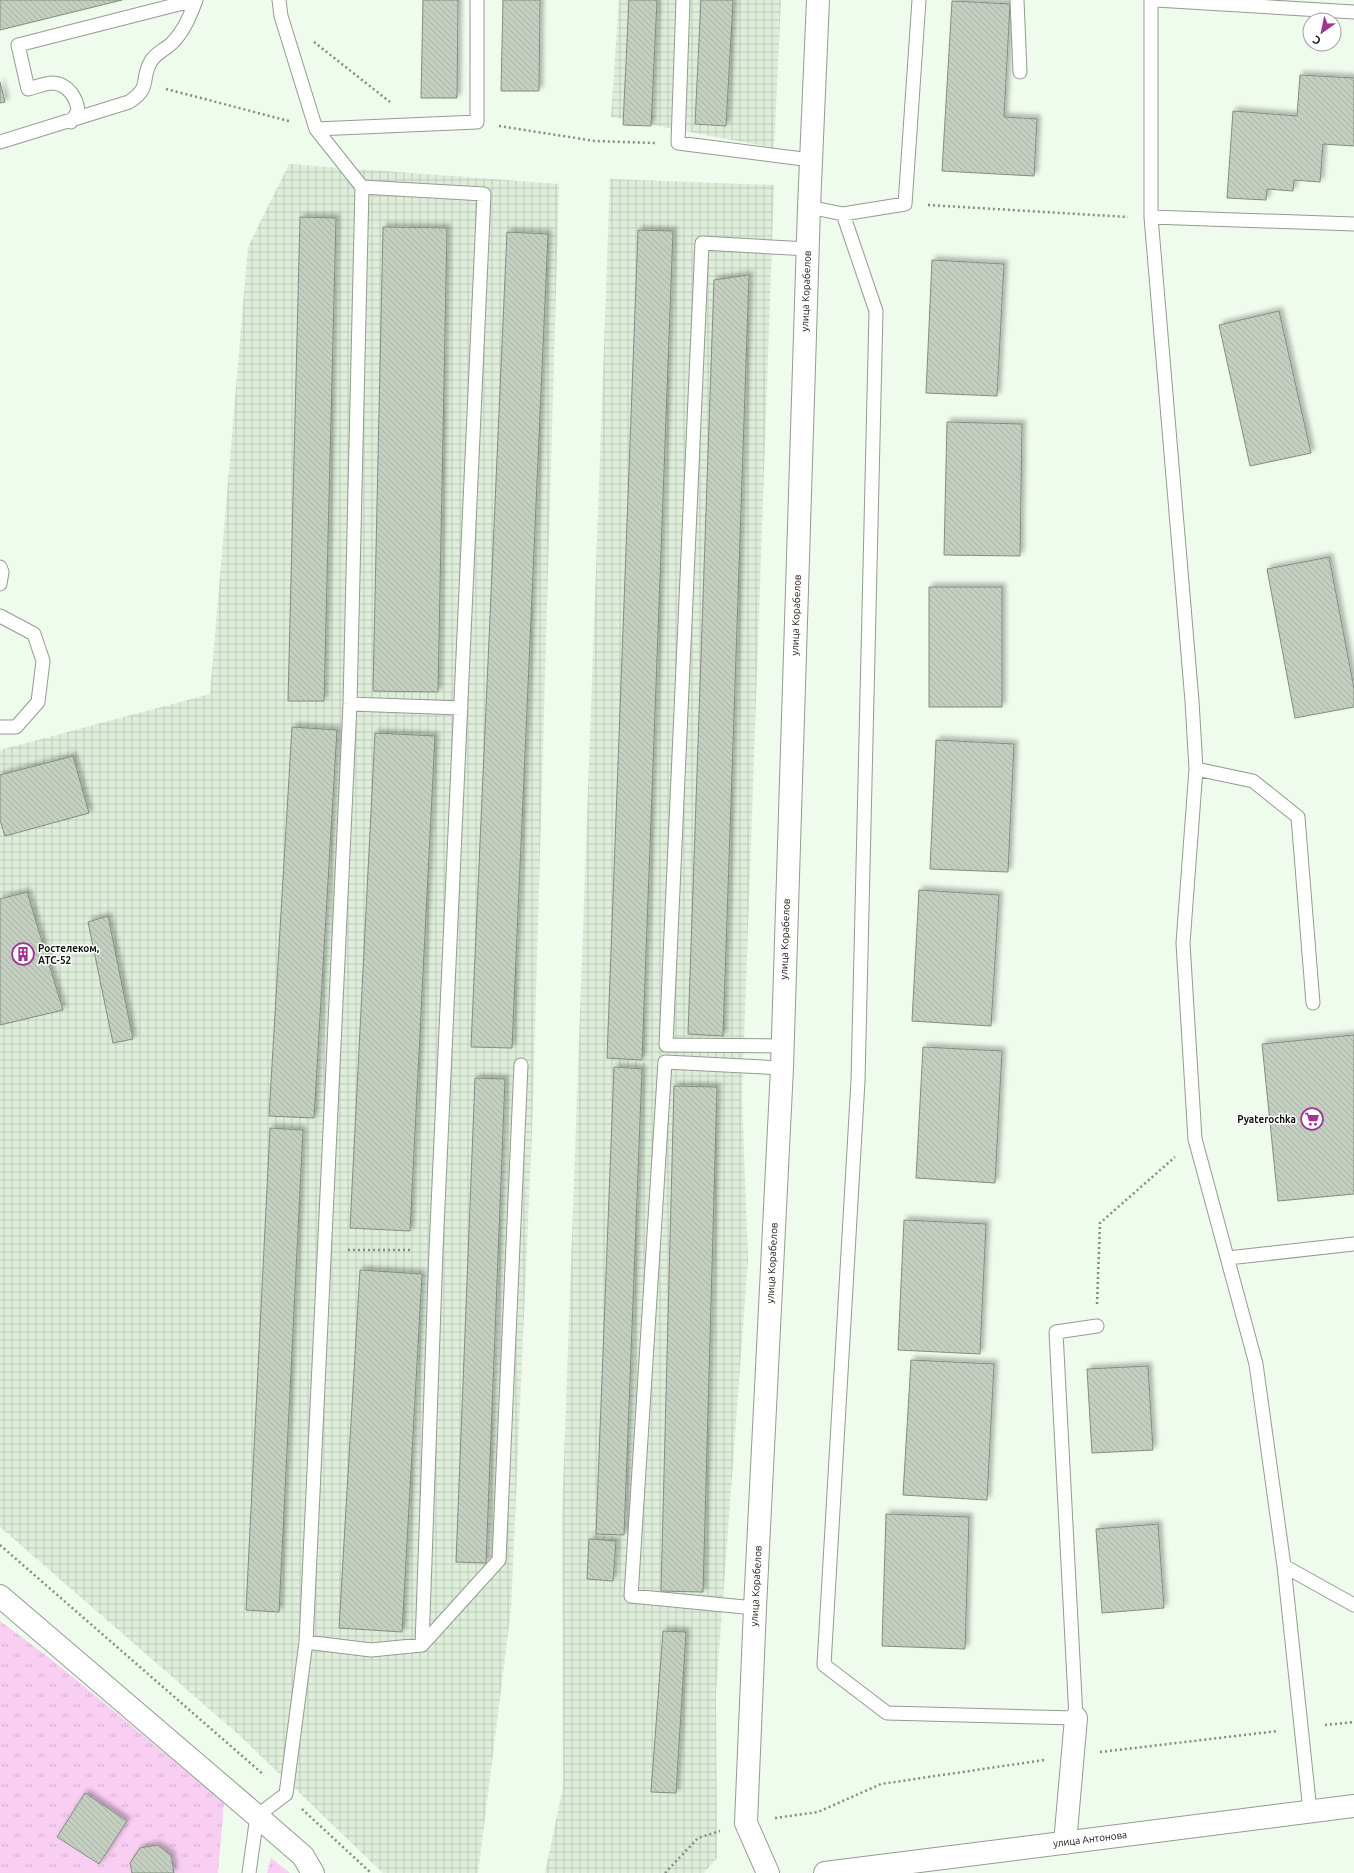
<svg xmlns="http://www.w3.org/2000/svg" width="1354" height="1873" font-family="Ubuntu,sans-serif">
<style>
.industrial{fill:url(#industrial-grid)}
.park{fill:url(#park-tufts)}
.building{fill:url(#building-back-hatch);stroke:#838e81;filter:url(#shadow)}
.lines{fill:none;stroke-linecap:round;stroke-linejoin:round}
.service-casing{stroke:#929d90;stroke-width:15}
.minor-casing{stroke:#929d90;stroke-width:24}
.tertiary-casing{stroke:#929d90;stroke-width:24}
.path{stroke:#838c82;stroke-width:2.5;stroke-dasharray:2 3;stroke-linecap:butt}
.service{stroke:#fff;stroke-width:13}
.minor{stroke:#fff;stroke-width:22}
.tertiary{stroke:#fff;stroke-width:22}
.labels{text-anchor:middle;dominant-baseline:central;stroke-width:3;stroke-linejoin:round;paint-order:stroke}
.street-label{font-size:10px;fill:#0e120d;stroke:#fff}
.poi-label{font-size:10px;font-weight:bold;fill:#0e120d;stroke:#fff;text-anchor:start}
</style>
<defs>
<pattern id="industrial-grid" width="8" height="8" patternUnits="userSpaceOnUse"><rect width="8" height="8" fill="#deeedb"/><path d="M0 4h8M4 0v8" fill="none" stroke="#bdcbbb"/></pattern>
<pattern id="park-tufts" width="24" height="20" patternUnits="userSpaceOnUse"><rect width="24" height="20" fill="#f9cef3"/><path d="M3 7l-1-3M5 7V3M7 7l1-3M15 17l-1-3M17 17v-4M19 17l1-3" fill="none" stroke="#d4b0cf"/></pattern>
<pattern id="building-back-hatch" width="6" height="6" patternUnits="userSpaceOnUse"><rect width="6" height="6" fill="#c4cfc2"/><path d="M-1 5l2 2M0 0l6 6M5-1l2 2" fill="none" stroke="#a7b1a6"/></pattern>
<filter id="shadow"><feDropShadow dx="3.5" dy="-3.5" stdDeviation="2" flood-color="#0004"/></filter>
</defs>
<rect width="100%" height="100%" fill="#effbed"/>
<path class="industrial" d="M619 0H781L774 148 611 117Z
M289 164 559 184 532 1133 511 1609 478 1873H383L239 1735 0 1527V750L210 694 248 247Z
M610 179 774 185 742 1099 748 1259 716 1693 717 1858 704 1873H545L563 1787 562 1515Z"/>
<path class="park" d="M0 1621 51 1659 224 1802 218 1873H0Z
M271 1858 290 1873H267Z"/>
<path class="building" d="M0 0H122L0 30Z
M423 0H458L457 98H421Z
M503 0H540L539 91H501Z
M629 0H657L651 126 623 125Z
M701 0H733L726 126 695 124Z
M952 1 1010 4 1004 117 1037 119 1034 176 942 171Z
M1300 75 1354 78V146L1323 144 1320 182 1294 180 1293 191 1267 189 1266 200 1227 198 1233 111 1297 116Z
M0 82 5 102 0 103Z
M300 217 336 218 324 701H288Z
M383 227 447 228 438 692 373 691Z
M638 230 673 231 642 1060 607 1058Z
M507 232 548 234 512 1048 471 1047Z
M932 260 1004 264 997 396 926 393Z
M749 275 723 1036 688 1034 714 280Z
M1279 311 1311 453 1250 466 1219 325Z
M947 422 1022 424 1020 556 944 555Z
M1329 557 1354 688V707L1295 718 1267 569Z
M929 587H1002V707H929Z
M292 727 337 730 314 1118 269 1116Z
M375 733 435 736 410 1231 350 1228Z
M936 740 1014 744 1008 872 930 869Z
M73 756 89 813 5 836 0 820V775Z
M919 890 999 895 991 1026 912 1021Z
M27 892 63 1010 0 1025V899Z
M108 916 133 1039 113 1043 88 922Z
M1354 1035V1194L1278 1201 1262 1044Z
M923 1047 1002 1051 995 1183 916 1178Z
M614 1067 642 1069 624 1535 596 1534Z
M475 1078 505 1079 486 1563 456 1562Z
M674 1086 717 1087 703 1592 661 1591Z
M270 1128 303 1130 279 1612 246 1610Z
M904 1220 986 1224 980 1354 898 1350Z
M360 1270 422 1274 402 1632 339 1628Z
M911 1360 994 1364 987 1500 903 1495Z
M1148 1366 1153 1450 1092 1453 1087 1369Z
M886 1514 969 1517 965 1649 882 1646Z
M1158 1524 1164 1608 1102 1613 1096 1529Z
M589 1539 616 1541 613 1581 587 1579Z
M663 1631 686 1632 676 1793 651 1792Z
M85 1793 127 1821 99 1864 57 1837Z
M157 1845 171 1855 174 1873H132L130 1863 140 1848Z"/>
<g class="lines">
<g class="service-casing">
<path id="service" d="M683 0 678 143 811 160
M1017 0 1020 72
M1151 0V217L1192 701 1196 769 1183 943 1195 1139 1256 1364 1284 1566 1310 1811
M1156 0 1354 12
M71 122 78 111C77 98 68 84 53 83 45 83 36 87 28 89L18 45 195 0
M316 129 477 122V0
M0 142 129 102C152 87 140 80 151 61 156 53 166 49 172 43 184 31 190 16 196 0
M362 187 484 194 436 1250 422 1645
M809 207 843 214 905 204 919 0
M843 214 876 311 858 1081 824 1665 887 1713 1076 1718 1056 1332 1097 1326
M1151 217 1354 224
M0 567 2 572 0 584
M0 616 34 634 43 661 38 702 16 727H0
M350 704 461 708
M1196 769 1253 781 1298 817 1313 1003
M782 1046 666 1045 702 243 808 249
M1228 1258 1354 1244
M1284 1566 1354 1605
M755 1608 631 1596 665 1062 782 1068
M306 1642 371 1650 422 1645 499 1560 521 1065
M249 1873 257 1816 286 1794 306 1642 350 704 362 187 316 129 281 16 279 0"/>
</g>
<g class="minor-casing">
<path id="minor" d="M0 1596 257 1816 303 1856 313 1873
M1065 1843 1076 1718"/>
</g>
<g class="tertiary-casing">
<path id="tertiary" d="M768 1873 746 1823 755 1608 782 1068 809 207 818 0
M825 1873 1354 1806"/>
</g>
<path class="path" d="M314 42 390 102
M166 89 289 121
M499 126 595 141 655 143
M928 205 1128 217
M348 1250H413
M1097 1304 1100 1223 1175 1157
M0 1545 264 1775
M1325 1725 1354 1722
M1100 1752 1278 1731
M302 1809 371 1873
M775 1818 818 1812 881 1784 1044 1760
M665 1873 698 1838 720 1831"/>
<use href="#service" class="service"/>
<use href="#minor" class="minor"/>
<use href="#tertiary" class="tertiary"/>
</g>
<defs>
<g id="building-ring" transform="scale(1.15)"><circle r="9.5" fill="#fff" stroke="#9e3497" stroke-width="1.5"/><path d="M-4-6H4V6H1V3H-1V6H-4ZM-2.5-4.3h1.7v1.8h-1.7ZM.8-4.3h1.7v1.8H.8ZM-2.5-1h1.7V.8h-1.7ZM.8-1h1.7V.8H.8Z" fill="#9e3497"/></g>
<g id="supermarket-ring" transform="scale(1.15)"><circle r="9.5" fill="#fff" stroke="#9e3497" stroke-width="1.5"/><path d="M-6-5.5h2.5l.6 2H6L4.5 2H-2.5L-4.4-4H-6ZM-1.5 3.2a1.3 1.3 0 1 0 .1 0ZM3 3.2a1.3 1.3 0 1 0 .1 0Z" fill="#9e3497"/></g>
</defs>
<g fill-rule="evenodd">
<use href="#building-ring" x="23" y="954"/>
<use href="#supermarket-ring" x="1312" y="1119"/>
</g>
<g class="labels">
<g class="street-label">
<text transform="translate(806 291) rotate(-88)">улица Корабелов</text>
<text transform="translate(796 615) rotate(-88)">улица Корабелов</text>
<text transform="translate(785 939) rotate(-88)">улица Корабелов</text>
<text transform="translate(772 1263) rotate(-87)">улица Корабелов</text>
<text transform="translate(756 1586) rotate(-87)">улица Корабелов</text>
<text transform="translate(1090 1839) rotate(-7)">улица Антонова</text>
</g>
<g class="poi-label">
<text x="38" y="948">Ростелеком,<tspan x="38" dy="12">АТС-52</tspan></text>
<text x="1296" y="1119" text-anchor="end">Pyaterochka</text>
</g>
</g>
<g transform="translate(1322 32) rotate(213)"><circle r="19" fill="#ffffff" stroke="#9fa09e"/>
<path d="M0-3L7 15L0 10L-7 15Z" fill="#9e3497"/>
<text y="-6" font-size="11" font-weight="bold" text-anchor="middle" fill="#0e120d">С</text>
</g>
</svg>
